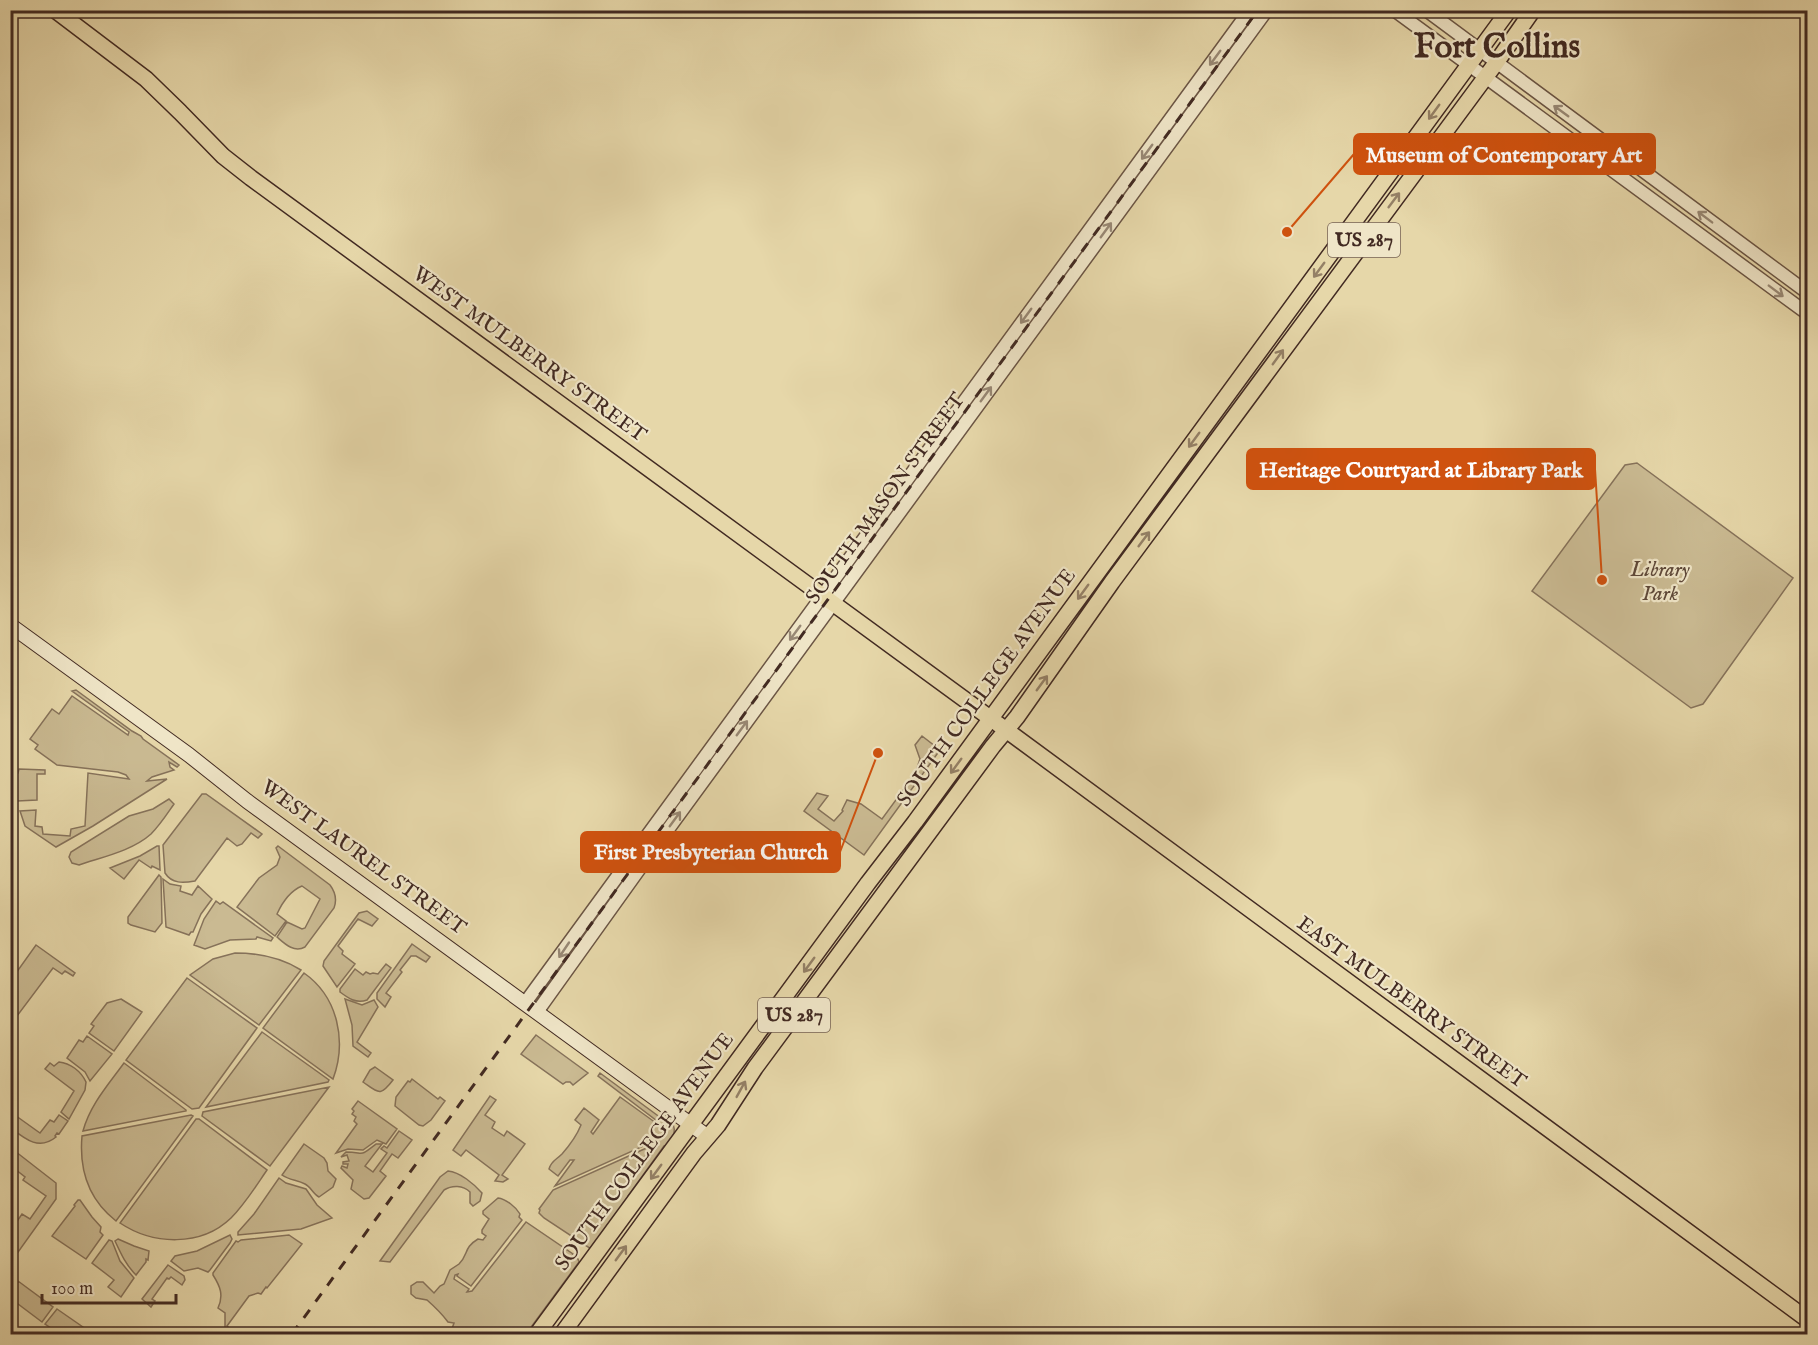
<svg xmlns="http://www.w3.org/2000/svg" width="1818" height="1345" font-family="'IM FELL English',serif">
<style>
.green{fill:#caba92;stroke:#86725a;stroke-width:1.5}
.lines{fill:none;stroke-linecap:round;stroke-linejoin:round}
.tertiary-casing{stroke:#6b5544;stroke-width:15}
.secondary-casing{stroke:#422a22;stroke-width:16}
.primary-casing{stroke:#422a22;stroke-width:18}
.trunk-casing{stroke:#422a22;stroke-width:18}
.tertiary{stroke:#efe5c7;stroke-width:12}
.secondary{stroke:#efe5c7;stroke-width:14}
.primary{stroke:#e6d7a9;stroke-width:15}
.trunk{stroke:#e6d7a9;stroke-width:15}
.rail{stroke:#422a22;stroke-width:3;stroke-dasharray:10 10;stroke-linecap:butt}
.oneway{stroke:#988874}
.oneway2{stroke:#948066}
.labels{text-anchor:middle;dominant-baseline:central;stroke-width:4.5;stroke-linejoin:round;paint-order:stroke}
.shield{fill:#efe5c7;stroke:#766254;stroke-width:1.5}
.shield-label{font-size:20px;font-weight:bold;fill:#422a22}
.street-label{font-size:21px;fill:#422a22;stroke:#efe5c7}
.park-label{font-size:21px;font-style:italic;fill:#5d4738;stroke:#efe5c7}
.town-label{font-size:33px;font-weight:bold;fill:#422a22;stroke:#efe5c7}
.leader{fill:none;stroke:#cf520f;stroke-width:2}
.callout-dot{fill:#cf520f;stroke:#efe5c7;stroke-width:2}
.callout{fill:#cf520f;stroke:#cf520f;stroke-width:2}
.callout-label{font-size:22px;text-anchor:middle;font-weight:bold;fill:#fff}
</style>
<rect width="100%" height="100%" fill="#e6d7a9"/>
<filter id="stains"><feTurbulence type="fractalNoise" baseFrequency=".00333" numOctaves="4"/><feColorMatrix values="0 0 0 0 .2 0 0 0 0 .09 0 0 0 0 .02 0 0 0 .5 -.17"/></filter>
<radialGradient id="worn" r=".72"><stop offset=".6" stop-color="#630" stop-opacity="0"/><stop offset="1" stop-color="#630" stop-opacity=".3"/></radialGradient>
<path class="green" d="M1637 463 1793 578 1703 704 1691 708 1532 591 1625 465Z
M76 690 132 731 141 736 143 739 179 765 177 767 169 762 170 767 174 770 152 777 147 781 167 779 93 826 56 847 25 826 20 811 36 810 35 826 42 827 43 834 70 836 71 829 85 826 88 773 129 779 126 775 118 772 57 765 35 749 38 745 30 739 52 709 59 714 72 696 128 735 129 732 72 691Z
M922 736 940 750 864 855 804 811 817 793 828 796 818 809 834 821 843 811 842 810 847 800 861 804 882 819 915 774 920 759 915 745Z
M19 769 45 770V774H37V800L17 801 11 781 10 773H18Z
M202 794H206L262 834 258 838 251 833 242 844 237 846 227 838 195 881C183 883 172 884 165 873L163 845Z
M169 799 174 804C167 814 160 825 151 834 132 851 102 857 79 865L72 863 69 857 71 852 129 816 153 809Z
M157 846H159L160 870 152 866 151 868 139 860 124 879 110 868 140 856Z
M278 846 330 885C336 893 337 900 334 908L305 947C294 953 285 944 277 937L287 922 302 929 305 928 320 899 302 886C290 891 282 903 277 914L286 921 275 936 237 907 259 878 277 865 280 857 276 848Z
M159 875 161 877 162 923 155 932 131 925 128 923V917Z
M163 879 170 884 181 886 180 891 192 895 198 886 212 899 201 914 193 932H191L189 935 166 927Z
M216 901 220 904 223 902 273 938 271 941 257 937 256 939 230 940 205 949 194 945 204 919Z
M367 911 378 919 372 926 358 919 338 946 343 951 342 954 355 964 337 987 323 966 324 961 359 913Z
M412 944 430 957 426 962 416 956H411L400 970 402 972 386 993 391 997 385 1007 377 999V993Z
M36 945 75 973 73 976 65 971 62 974 53 968 14 1020 11 1018V980Z
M235 953C259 953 280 957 301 970L259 1025 190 975 213 959Z
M386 964 391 968 367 1000C356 1004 348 998 340 992V989L355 969 363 975 366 972 370 974 373 973 378 974Z
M304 973C338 997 347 1041 333 1079L263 1028Z
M187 978 257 1028 199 1108 192 1109 126 1060Z
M121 999 142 1012 114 1051 89 1033 94 1026 91 1024 107 1003Z
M345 999 362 1005 374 1000 378 1007 357 1042 371 1053 368 1057 353 1046 352 1025Z
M262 1032 329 1080 328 1082 206 1107Z
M536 1035 588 1073 573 1085 570 1082H566L563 1084 521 1054Z
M87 1036 112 1054 90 1081 85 1072 67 1058 79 1040 83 1042Z
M59 1062C70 1063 81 1071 86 1082L85 1090 69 1119 61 1112 74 1091 45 1069 50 1063 54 1066Z
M124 1063 186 1110V1111L83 1131C90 1105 108 1085 124 1063Z
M375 1067 393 1080C380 1097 379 1093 363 1082L370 1070Z
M600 1073 661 1118 665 1117C678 1124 675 1133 670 1145L664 1146 628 1196 627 1204 612 1220H611L591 1249 544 1218 539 1213 540 1210 539 1209 553 1190 651 1146 652 1147 630 1177 634 1178 658 1146 652 1142 555 1186 574 1160H570L558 1176 549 1169C551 1161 556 1160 562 1154 569 1146 577 1135 581 1125L575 1120 584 1108 599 1120 591 1132 593 1134 620 1097 656 1123 657 1121 598 1076Z
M412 1079 438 1099 440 1097 445 1101 431 1120 423 1126 419 1125 395 1106 396 1097 408 1081 410 1082Z
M329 1087 270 1166 202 1116 203 1112Z
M490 1096 496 1100 485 1115 495 1122 492 1128 504 1136 507 1131 525 1144 502 1175 508 1179 503 1182 495 1181 499 1175 466 1150 461 1156 453 1150Z
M358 1101 397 1129 386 1144 377 1140 363 1150 348 1149 336 1153 357 1124 354 1121 356 1117 352 1114 354 1111 352 1109Z
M12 1113 40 1133 50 1120 54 1122 59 1115 68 1121 59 1134 57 1133 55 1136 56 1137C39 1151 25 1139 11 1128Z
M191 1115 193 1116 116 1221C89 1200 79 1170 82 1136Z
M196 1119H199L267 1170C256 1186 245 1204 231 1218 201 1247 153 1245 120 1223Z
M399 1131 412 1140 398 1158 392 1154 380 1171 386 1176 369 1198 364 1199 351 1189 353 1180 341 1168 342 1166 347 1168 348 1164H343V1162L349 1161 347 1155 341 1157 346 1152C366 1152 358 1158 376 1144H382L365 1166 373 1172 387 1153 381 1149 384 1146 387 1148Z
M304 1144 324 1158 327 1163 328 1171 336 1179 333 1187 319 1197C313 1194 311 1187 305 1184 297 1180 289 1180 282 1175Z
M11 1148 56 1183V1199L11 1262V1230L22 1214 30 1219 46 1196 23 1180 25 1177 11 1166Z
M448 1171C460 1172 474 1184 482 1193L480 1201 473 1206 470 1203V1192C463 1185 452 1185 444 1190L390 1262 380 1261 440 1177Z
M279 1178 286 1183 306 1189 317 1205 332 1218 301 1229 238 1235V1232L254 1214Z
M498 1198C506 1199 516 1207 520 1214L519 1217 522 1220 471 1286 457 1276 458 1274 455 1275 454 1279 469 1289 467 1292 472 1291 526 1222 573 1254 572 1256 578 1259 579 1262 526 1334H450L454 1323 448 1322C442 1314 435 1307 427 1300L416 1298 411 1294V1286L417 1282H423L434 1293 440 1286 444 1284 450 1270C453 1268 456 1266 459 1264 469 1254 463 1248 478 1239L483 1240 486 1236 482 1233V1230L489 1219 483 1214V1211Z
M78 1200H80L92 1217 101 1227 100 1232 103 1235 86 1259 52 1236 75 1206 74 1205Z
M230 1235 232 1239 230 1243 210 1270 208 1272 198 1268 184 1271 171 1261 175 1256 197 1251Z
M289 1235 302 1244 267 1288 266 1287 261 1294 258 1293 249 1296 227 1326 233 1332 231 1334H227L225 1333V1313L218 1308C224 1295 220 1286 213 1275V1273L236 1241 238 1242 241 1240Z
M118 1239 134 1246 149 1251 148 1260 146 1259V1262L136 1275C126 1265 121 1254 115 1241Z
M109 1240 112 1241 120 1261 134 1278 121 1297 108 1287 114 1280 92 1263Z
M168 1265 184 1276 185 1280 182 1285 171 1277 169 1279 167 1278 152 1299 155 1301 151 1307 142 1299Z
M18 1281 53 1307 42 1322 14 1301H11V1292Z
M57 1309 93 1334H60L45 1324Z"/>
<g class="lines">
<g class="tertiary-casing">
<path id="tertiary" d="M1394 10 1808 314
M1426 10 1808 293
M525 1003 1250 10
M537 1012 653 850 1267 10"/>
</g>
<g class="secondary-casing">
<path id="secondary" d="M10 625 189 755 247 801 708 1137"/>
</g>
<g class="primary-casing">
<path id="primary" d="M55 10 146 79 180 112 223 156 251 178 990 718"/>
</g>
<g class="trunk-casing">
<path id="trunk" d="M998 724 1808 1320
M537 1334 868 883 915 822 1509 10
M562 1334 694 1153 718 1125 755 1068 993 746 1017 717 1112 582 1496 63 1533 10"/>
</g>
<use href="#tertiary" class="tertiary"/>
<use href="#secondary" class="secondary"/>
<use href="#primary" class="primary"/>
<use href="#trunk" class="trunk"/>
<path class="rail" d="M292 1334 1258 10"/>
</g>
<defs><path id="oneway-shaft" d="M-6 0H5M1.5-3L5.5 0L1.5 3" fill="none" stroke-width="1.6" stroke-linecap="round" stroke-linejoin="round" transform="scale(1.5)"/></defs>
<g class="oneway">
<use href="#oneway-shaft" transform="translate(1215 58) rotate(126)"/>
<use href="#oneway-shaft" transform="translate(1561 111) rotate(-144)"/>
<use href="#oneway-shaft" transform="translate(1147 152) rotate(126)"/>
<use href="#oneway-shaft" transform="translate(1705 217) rotate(-143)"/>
<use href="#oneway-shaft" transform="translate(1106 230) rotate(-54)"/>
<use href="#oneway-shaft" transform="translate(1776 291) rotate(37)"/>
<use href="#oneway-shaft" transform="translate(1026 316) rotate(126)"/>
<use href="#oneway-shaft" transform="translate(986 394) rotate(-54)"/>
<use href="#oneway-shaft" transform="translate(795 633) rotate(126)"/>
<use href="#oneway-shaft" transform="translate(742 728) rotate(-54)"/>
<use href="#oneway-shaft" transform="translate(675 819) rotate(-54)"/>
<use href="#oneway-shaft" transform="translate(564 950) rotate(124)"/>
</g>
<g class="oneway2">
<use href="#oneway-shaft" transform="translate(1434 112) rotate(126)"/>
<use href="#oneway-shaft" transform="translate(1394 200) rotate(-53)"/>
<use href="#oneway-shaft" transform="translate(1319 270) rotate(126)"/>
<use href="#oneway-shaft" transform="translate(1278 357) rotate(-54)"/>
<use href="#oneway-shaft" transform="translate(1194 440) rotate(126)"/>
<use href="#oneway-shaft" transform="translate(1144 539) rotate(-53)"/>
<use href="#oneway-shaft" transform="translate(1083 592) rotate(126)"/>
<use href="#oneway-shaft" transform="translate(1042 683) rotate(-54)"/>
<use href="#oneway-shaft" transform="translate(956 766) rotate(126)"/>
<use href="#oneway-shaft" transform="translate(809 965) rotate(126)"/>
<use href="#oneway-shaft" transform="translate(741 1089) rotate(-61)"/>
<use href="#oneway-shaft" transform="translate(656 1172) rotate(126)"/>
<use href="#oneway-shaft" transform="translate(621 1253) rotate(-54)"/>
</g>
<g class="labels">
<g class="shield">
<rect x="1328" y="223" width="72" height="34" rx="4.5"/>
<rect x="758" y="998" width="72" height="34" rx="4.5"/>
</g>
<g class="shield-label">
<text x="1364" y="240">US 287</text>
<text x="794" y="1015">US 287</text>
</g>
<g class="street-label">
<text transform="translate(529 355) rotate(36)">WEST MULBERRY STREET</text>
<text transform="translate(886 499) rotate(-54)">SOUTH MASON STREET</text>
<text transform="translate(987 688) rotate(-54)">SOUTH COLLEGE AVENUE</text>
<text transform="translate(363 858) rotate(36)">WEST LAUREL STREET</text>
<text transform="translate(1411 1003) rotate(36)">EAST MULBERRY STREET</text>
<text transform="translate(645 1152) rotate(-54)">SOUTH COLLEGE AVENUE</text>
</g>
<g class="park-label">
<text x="1660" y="570">Library<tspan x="1660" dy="24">Park</tspan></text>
</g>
<g class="town-label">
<text x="1497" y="48">Fort Collins</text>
</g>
</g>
<path class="leader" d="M1287 232L1354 154M1602 580L1595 469M878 753L840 852"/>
<g class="callout-dot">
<circle cx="1287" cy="232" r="6"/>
<circle cx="1602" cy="580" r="6"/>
<circle cx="878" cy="753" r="6"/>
</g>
<g class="callout">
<rect x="1354" y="134" width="301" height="40" rx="6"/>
<rect x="1247" y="449" width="348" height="40" rx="6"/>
<rect x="581" y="832" width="259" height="40" rx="6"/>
</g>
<g class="callout-label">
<text x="1504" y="162">Museum of Contemporary Art</text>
<text x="1421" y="477">Heritage Courtyard at Library Park</text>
<text x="711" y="859">First Presbyterian Church</text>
</g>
<rect width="1818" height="1345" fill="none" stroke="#e6d7a9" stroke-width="36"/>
<rect x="12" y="12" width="1794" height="1321" fill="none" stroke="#422a22" stroke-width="3"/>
<rect x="18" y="18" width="1782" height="1309" fill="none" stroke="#422a22" stroke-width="1.5"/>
<path d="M42 1294v9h134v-9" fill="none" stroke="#422a22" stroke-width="3"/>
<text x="51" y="1294" font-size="18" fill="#422a22" stroke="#efe5c7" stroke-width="4.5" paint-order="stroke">100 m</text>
<rect width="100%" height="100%" filter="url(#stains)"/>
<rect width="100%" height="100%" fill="url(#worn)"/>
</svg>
